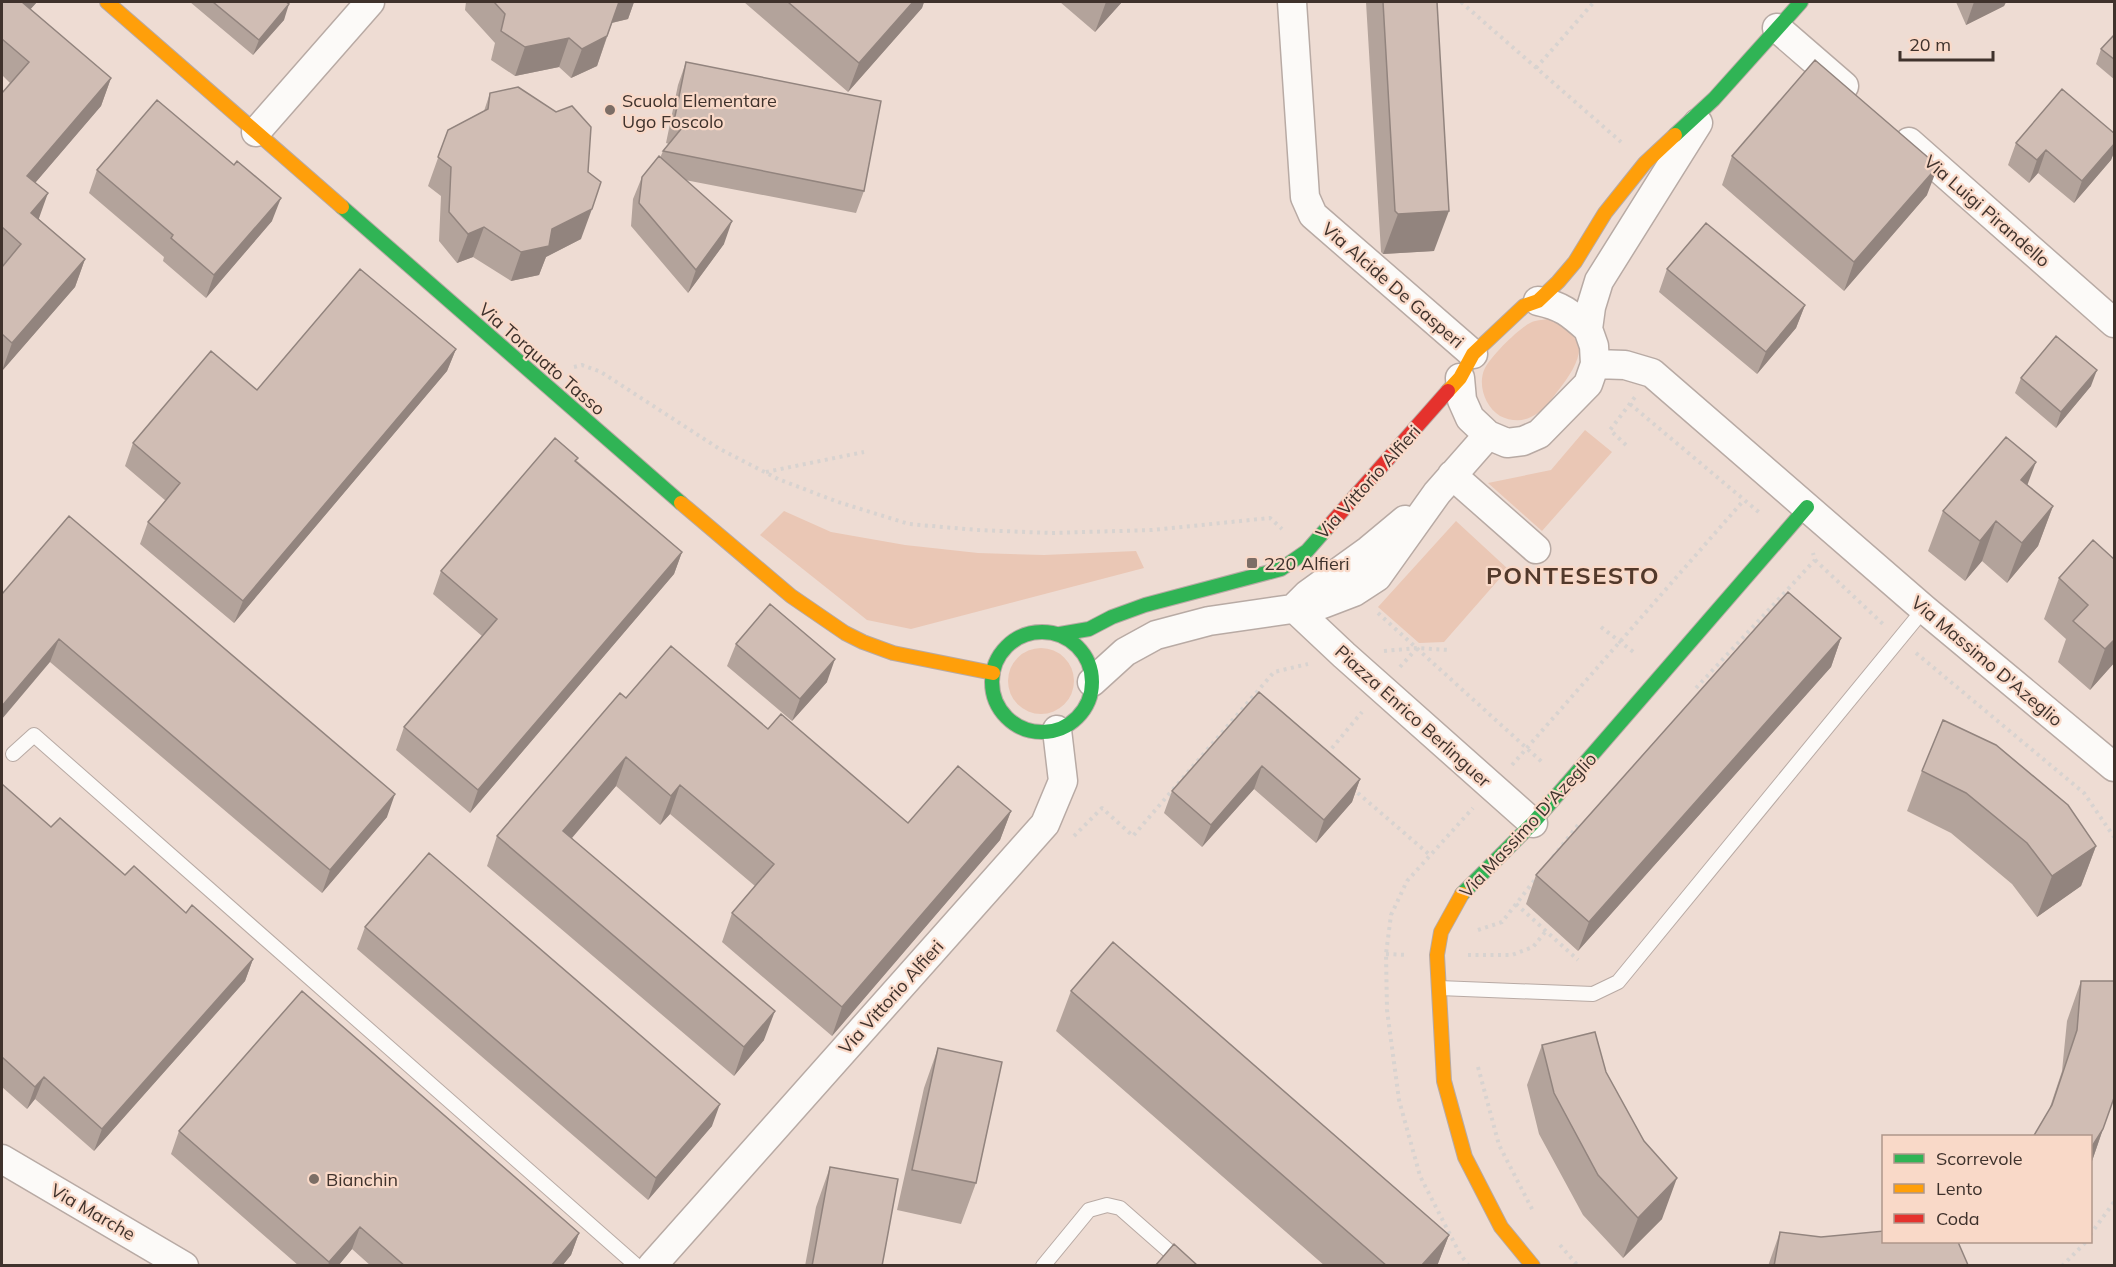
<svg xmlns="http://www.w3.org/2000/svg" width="2116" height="1267" font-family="Mulish,sans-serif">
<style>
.green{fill:#eac7b5}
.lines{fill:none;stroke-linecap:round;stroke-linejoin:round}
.lane-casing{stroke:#b8aaa4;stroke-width:16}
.street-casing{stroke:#b8aaa4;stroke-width:31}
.fast-casing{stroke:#b8aaa4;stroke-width:16}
.slow-casing{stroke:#b8aaa4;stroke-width:16}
.jam-casing{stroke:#b8aaa4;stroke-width:16}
.path{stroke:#d8d3d0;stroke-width:4;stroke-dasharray:3 4.5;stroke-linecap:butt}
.lane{stroke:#fcfaf8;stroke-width:14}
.street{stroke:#fcfaf8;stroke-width:28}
.fast{stroke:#30b455;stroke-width:14}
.slow{stroke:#ff9f0a;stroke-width:14}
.jam{stroke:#e5322d;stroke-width:14}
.wall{fill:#b3a39b}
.shaded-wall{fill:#92847e}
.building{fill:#d0bdb4;stroke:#92847e;stroke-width:1.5}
.poi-dot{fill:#7c6e66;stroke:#f9d9c8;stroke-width:2}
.labels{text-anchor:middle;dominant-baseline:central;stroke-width:4.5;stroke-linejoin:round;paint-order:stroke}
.poi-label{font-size:18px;fill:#3f322c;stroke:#f9d9c8;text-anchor:start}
.street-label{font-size:18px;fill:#3f322c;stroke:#f9d9c8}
.district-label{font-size:24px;font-weight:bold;letter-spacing:1.5px;fill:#52392b;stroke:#f9d9c8}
</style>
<rect width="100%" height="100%" fill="#eedcd3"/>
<path class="green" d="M1548 319C1595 334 1581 362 1557 392 1550 401 1543 412 1531 417 1522 422 1510 421 1500 416 1485 407 1477 384 1485 368 1491 356 1518 329 1530 323 1535 320 1542 320 1548 319Z
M1585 430 1612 452 1542 531 1488 483 1551 470Z
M784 511 831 532 905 545 978 553 1044 555 1136 551 1144 568 911 629 867 620 760 535Z
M1456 521 1508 569 1444 642 1419 643 1378 607Z
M1008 681a33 33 0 1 1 66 0a33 33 0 1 1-66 0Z"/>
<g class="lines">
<g class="lane-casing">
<path id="lane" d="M13 754 34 735 637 1266
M1439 988 1593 994 1618 982 1924 609
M1043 1266 1089 1210 1107 1205 1120 1208 1186 1266"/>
</g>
<g class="street-casing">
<path id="street" d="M1292 2 1305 197 1313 215 1473 354
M1777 28 1844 86
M256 132 370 2
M1909 142 2114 323
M1538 301C1562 306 1570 313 1588 329
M1595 364 1625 365 1652 373 1924 609 2114 767
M1460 378 1462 400 1470 418 1488 435 1507 443 1523 441 1539 434 1588 384 1595 364 1594 346 1588 329 1591 307 1599 281 1698 123
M1452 475 1536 549
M1296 606 1308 594 1369 550 1405 520
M1294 608 1344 655 1533 823
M1092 682 1125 652 1156 635 1209 621 1320 605 1354 592 1377 577 1437 493 1488 435
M2 1159 184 1266
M652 1266 1045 824 1063 781 1057 730"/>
</g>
<g class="fast-casing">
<path id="fast" d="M1675 135 1714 99 1801 2
M342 207 681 503
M992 682a50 50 0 1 1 100 0a50 50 0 1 1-100 0Z
M1060 634 1089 629 1112 617 1145 605 1281 569 1307 551 1328 527
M1462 894 1533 823 1807 507"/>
</g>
<g class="slow-casing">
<path id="slow" d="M107 2 342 207
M1448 391 1460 378 1473 354 1524 306 1538 301 1558 282 1575 262 1605 213 1645 163 1675 135
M681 503 791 596 845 633 863 642 893 653 993 673
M1462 894 1441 932 1437 955 1444 1081 1465 1157 1501 1227 1533 1266"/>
</g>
<g class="jam-casing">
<path id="jam" d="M1328 527 1448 391"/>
</g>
<path class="path" d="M1461 2 1621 142
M1536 68 1594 2
M574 367 582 365 601 372 718 448 778 479 838 502 909 524 977 530 1051 533 1152 530 1270 518 1282 529
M1630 404 1761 514
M1626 445 1610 430 1635 397
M766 472 864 452
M1815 560 1884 625
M1378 613 1543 763
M1601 627 1636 654
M1384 651 1417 648 1449 650
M1916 653 2084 793 2114 837
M1400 667 1417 648
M1696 688 1815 560 1813 553
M1327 754 1362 712
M1512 765 1744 500
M1352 788 1431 856
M1074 836 1102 808 1133 836 1274 672 1308 664
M1553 857 1578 825
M1516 904 1578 960
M1478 930 1502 922 1537 877
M1386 954 1407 955
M1468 955H1512L1533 947 1546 931
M1478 1067 1499 1145 1533 1211
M2090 1235 2114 1202
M1560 1245 1578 1266
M1469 1266 1460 1254 1420 1176 1399 1100 1387 1010 1386 954 1391 915 1407 881 1473 808
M2062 1266 2086 1242"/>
<use href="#lane" class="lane"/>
<use href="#street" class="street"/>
<use href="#fast" class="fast"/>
<use href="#slow" class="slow"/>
<use href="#jam" class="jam"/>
</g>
<path class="wall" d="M2 2H37L30 9 111 78 101 106 35 183 39 219 85 259 75 287 2 371V267L3 265 2 264V93L10 83 2 75Z
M190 2H286L284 20 253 55Z
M466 2H634L628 19 612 23 597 66 571 78 559 67 515 76 491 60 495 43 465 10Z
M744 2H924L922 8 848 92Z
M1060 2H1122L1095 32Z
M1366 2H1437L1434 251 1383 254 1381 252Z
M1956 2H2006L2004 6 1966 25Z
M2115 34V80L2096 64 2101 49Z
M686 62 864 191 856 213 685 180 724 244 688 293 631 226 633 199 642 177 660 158 663 151 669 144 666 143 678 85Z
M490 93 581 239 546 257 539 275 511 281 473 257 457 263 439 241 441 196 428 186 448 130 484 111Z
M2115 134V150L2111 160 2074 203 2038 173 2029 183 2008 165 2016 143Z
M1732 156 1927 195 1844 291 1722 185Z
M97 170 272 221 206 298 163 261 164 257 89 193Z
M1667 269 1805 305 1796 328 1757 374 1659 292Z
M456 349 447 371 234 623 140 544 148 522 166 501 125 466 133 443 257 390Z
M2021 378 2091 386 2056 428 2015 393Z
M577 461 682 552 674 574 470 813 396 750 404 727 482 636 433 594 441 571Z
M2027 485 2053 506 2038 546 2007 583 1982 561 1965 581 1928 551 1943 511Z
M2115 560V662L2090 690 2058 662 2066 639 2044 619 2059 578Z
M2 594 387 817 322 893 50 662Z
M1841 638 1831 667 1578 951 1526 904 1536 875Z
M736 644 827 682 792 721 727 666Z
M1259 692 1360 779 1352 802 1316 843 1254 789 1202 847 1164 813 1172 791Z
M626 698 768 729 908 823 1011 811 1000 840 832 1036 722 942 732 913 755 886 670 814 660 825 616 786 572 838 764 1040 734 1076 487 866 497 836Z
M1922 771 2096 846 2081 886 2037 917 2012 884 1951 833 1907 811Z
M2 784 51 827 125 875 186 913 253 959 245 981 94 1151 35 1099 27 1109 2 1087Z
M365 927 712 1126 648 1200 357 949Z
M2081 981 2103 1129 2091 1164V1137L2049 1110 2062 1071 2067 1021Z
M1071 991 1449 1235 1437 1266H1325L1056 1031Z
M1542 1045 1606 1072 1662 1219 1623 1258 1583 1215 1539 1134 1527 1085Z
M938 1048 976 1183 961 1224 897 1210 924 1088Z
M179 1131 579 1233 571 1255 562 1266H371L352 1249 338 1266H299L171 1154Z
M830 1167 882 1266H805L816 1207Z
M1780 1232 1967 1266H1768Z"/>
<path class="shaded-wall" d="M23 2H37L12 30Z
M619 2H634L628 19 611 23Z
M913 2H924L922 8 848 92 859 63Z
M1106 2H1122L1095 32Z
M1974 2H2006L2004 6 1966 25Z
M289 4 284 20 253 55 259 40Z
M607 36 597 66 571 78 582 49Z
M569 38 559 67 515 76 525 47Z
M111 78 101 106 17 204 27 176Z
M2115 143V150L2111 160 2074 203 2082 181Z
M2046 150 2038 173 2029 183 2037 160Z
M1938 166 1927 195 1844 291 1854 262Z
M48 193 38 221 31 213Z
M281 198 272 221 206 298 214 275Z
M592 209 581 239 546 257 539 275 511 281 521 252 552 229Z
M1449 211 1434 251 1383 254 1398 214Z
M732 221 724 244 688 293 696 270Z
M484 227 473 257 457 263 468 234Z
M85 259 75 287 2 371 12 343Z
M1805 305 1796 328 1757 374 1766 352Z
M456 349 447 371 234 623 243 601Z
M2097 370 2091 386 2056 428 2061 412Z
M2036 462 2021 502V480Z
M2053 506 2038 546 2007 583 2022 543Z
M1996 521 1982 561 1965 581 1980 541Z
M682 552 674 574 470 813 478 790Z
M1841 638 1831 667 1578 951 1589 922Z
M59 639 50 662 2 719V706Z
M2115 639V662L2090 690 2105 649Z
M835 659 827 682 792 721 800 699Z
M626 757 616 786 553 860 563 831Z
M1262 766 1254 789 1202 847 1211 825Z
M1360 779 1352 802 1316 843 1324 820Z
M680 785 670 814 660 825 671 796Z
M395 794 387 817 322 893 330 870Z
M1011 811 1000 840 832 1036 842 1007Z
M2096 846 2081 886 2037 917 2052 876Z
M253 959 245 981 94 1151 102 1129Z
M775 1011 764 1040 734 1076 744 1047Z
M44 1077 35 1099 27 1109 35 1087Z
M720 1104 712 1126 648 1200 656 1178Z
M2103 1129 2091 1164V1148Z
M1677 1178 1662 1219 1623 1258 1638 1218Z
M360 1227 352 1249 338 1266H328L329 1262Z
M579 1233 571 1255 562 1266H551Z
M1449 1235 1437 1266H1421Z"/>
<path class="building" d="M2 2H23H22L111 78 27 176 48 193 31 213 85 259 12 343 2 334V267L21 244 2 227V93L29 62 2 39Z
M213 2H286L289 4 259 40Z
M494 2H619L607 36 582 49 569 38 525 47 501 31 505 14Z
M788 2H913L859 63Z
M1383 2H1437L1449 211 1398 214 1395 211Z
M2115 34V60L2101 49Z
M1815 60 1938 166 1854 262 1732 156Z
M686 62 881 101 864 191 663 151 686 123 674 121Z
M518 87 556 112 572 106 591 127 588 172 601 182 592 209 552 229 549 246 521 252 484 227 468 234 449 212 451 167 438 157 448 130 488 109 490 93Z
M2062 89 2115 134V143L2082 181 2046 150 2037 160 2016 143Z
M157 100 234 165 237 161 281 198 214 275 171 238 173 235 97 170Z
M659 156 732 221 696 270 639 203 642 177Z
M1706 223 1805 305 1766 352 1667 269Z
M360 269 456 349 243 601 148 522 180 483 133 443 211 351 257 390Z
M2056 336 2097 370 2061 412 2021 378Z
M2006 437 2036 462 2021 480 2053 506 2022 543 1996 521 1980 541 1943 511Z
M555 438 578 458 575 461 682 552 478 790 404 727 497 619 441 571Z
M69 516 395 794 330 870 59 639 2 706V594Z
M2093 540 2115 560V639L2105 649 2073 621 2088 605 2059 578Z
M1788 592 1841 638 1589 922 1536 875Z
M770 604 835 659 800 699 736 644Z
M671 646 768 729 781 714 908 823 958 766 1011 811 842 1007 732 913 774 864 680 785 671 796 626 757 563 831 775 1011 744 1047 497 836 620 693 626 698Z
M1259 692 1360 779 1324 820 1262 766 1211 825 1172 791Z
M1943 720 1996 745 2068 805 2096 846 2052 876 2027 843 1966 793 1922 771Z
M2 784 51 827 60 818 125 875 134 866 186 913 192 905 253 959 102 1129 44 1077 35 1087 2 1057Z
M429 853 720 1104 656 1178 365 927Z
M1113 942 1449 1235 1421 1266H1387L1071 991Z
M2081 981H2115V1095L2103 1129 2091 1148V1137H2033L2052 1105 2077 1030Z
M302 991 579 1233 551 1266H405L360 1227 329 1262 179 1131Z
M1595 1032 1606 1072 1644 1141 1677 1178 1638 1218 1598 1175 1554 1093 1542 1045Z
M938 1048 1002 1062 976 1183 912 1170Z
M830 1167 898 1179 882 1266H812Z
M1884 1231V1242H1958L1968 1265 1774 1266 1780 1232 1821 1237Z
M1174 1244 1198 1266H1155Z"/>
<g class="poi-dot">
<circle cx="610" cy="110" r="6"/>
<rect x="1246" y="557" width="12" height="12" rx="3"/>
<circle cx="314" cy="1179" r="6"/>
</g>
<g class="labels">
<g class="poi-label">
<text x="622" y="100">Scuola Elementare<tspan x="622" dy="21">Ugo Foscolo</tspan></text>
<text x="1264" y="563">220 Alfieri</text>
<text x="326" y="1179">Bianchin</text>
</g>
<g class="street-label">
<text transform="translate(1987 211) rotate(41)">Via Luigi Pirandello</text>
<text transform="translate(1393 285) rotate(41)">Via Alcide De Gasperi</text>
<text transform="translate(542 359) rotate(41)">Via Torquato Tasso</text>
<text transform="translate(1368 482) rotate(-48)">Via Vittorio Alfieri</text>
<text transform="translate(1987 661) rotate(40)">Via Massimo D'Azeglio</text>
<text transform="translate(1413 716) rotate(42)">Piazza Enrico Berlinguer</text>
<text transform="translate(1528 825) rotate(-47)">Via Massimo D'Azeglio</text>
<text transform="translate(891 997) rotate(-48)">Via Vittorio Alfieri</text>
<text transform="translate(93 1212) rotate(30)">Via Marche</text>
</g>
<g class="district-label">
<text x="1573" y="575">PONTESESTO</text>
</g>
</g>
<rect width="2116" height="1267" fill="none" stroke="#3f322c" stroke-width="6"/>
<rect x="1882" y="1135" width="210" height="108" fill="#f9d9c8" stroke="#af968a" stroke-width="1.5"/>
<rect x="1894" y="1154" width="30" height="9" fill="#30b455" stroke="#af968a" stroke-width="1.5"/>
<text x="1936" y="1165" font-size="18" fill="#3f322c">Scorrevole</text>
<rect x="1894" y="1184" width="30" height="9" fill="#ff9f0a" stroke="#af968a" stroke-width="1.5"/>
<text x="1936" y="1195" font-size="18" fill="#3f322c">Lento</text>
<rect x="1894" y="1214" width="30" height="9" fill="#e5322d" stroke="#af968a" stroke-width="1.5"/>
<text x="1936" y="1225" font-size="18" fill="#3f322c">Coda</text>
<path d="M1900 51v9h93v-9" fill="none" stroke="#3f322c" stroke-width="3"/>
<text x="1909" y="51" font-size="18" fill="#3f322c" stroke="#f9d9c8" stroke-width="4.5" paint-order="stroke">20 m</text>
</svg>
